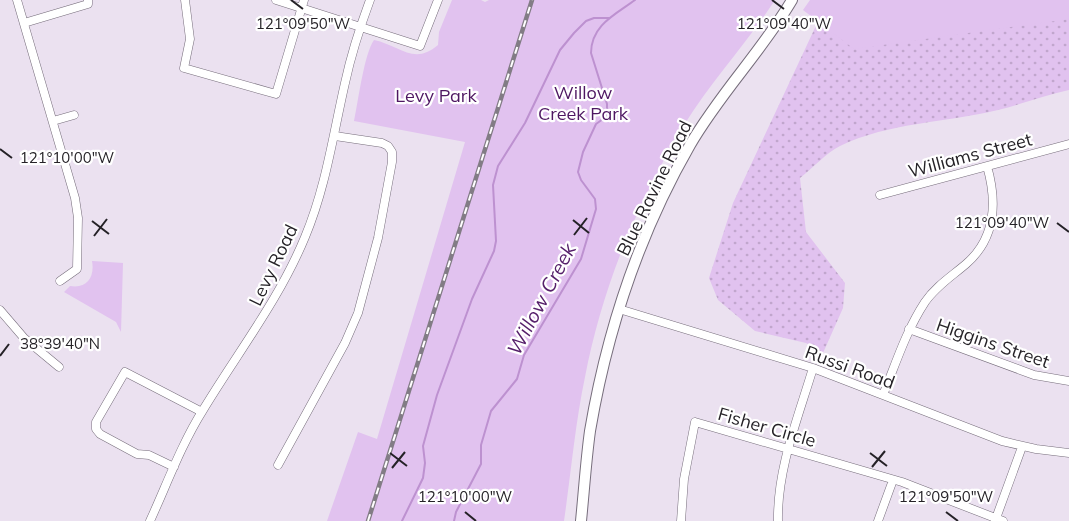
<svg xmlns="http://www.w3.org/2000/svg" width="1069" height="521" font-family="Mulish,sans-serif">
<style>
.grass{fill:url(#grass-dots)}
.park{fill:#e1c2ef}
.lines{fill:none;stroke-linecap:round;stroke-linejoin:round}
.stream{stroke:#bd91d0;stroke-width:2}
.minor-casing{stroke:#766d7b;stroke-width:9}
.major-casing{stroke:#766d7b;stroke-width:12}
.minor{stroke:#fff;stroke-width:8}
.major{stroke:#fff;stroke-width:10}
.rail-casing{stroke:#827c85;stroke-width:4.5}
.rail{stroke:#fff;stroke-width:2;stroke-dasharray:7;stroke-linecap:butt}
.ticks{fill:none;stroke:#252227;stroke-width:2}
.labels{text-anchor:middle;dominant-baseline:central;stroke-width:4.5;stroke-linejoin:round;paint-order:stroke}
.park-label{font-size:18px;fill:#4e1762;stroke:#fff}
.street-label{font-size:18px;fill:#252227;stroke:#fff}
.water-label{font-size:20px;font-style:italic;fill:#56206b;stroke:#fff}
.ticks-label{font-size:15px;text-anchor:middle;fill:#252227;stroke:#fff;stroke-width:4.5;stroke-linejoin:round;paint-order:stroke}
</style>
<defs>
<pattern id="grass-dots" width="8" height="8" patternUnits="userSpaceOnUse" patternTransform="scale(1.5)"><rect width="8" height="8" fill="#e1c2ef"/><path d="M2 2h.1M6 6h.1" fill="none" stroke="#c1a6cd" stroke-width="1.8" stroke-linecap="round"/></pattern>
</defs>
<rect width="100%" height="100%" fill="#ebe1f0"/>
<path class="grass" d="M828 0H1069V90C1045 95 1022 104 998 110 945 123 890 122 840 146 826 153 813 168 800 178L806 232 845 283 843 308 823 353 806 343 755 331 718 300 709 278 733 203Z"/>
<path class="park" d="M452 0H481L485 2 489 0H775C747 43 711 81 684 125 637 203 602 288 585 377 575 425 571 473 564 521H327L358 432 377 439 465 142 354 121C358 103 364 54 374 40 399 45 414 66 438 45L439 32Z
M810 0H1069V19L854 49 803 10Z
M92 261 123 263 121 332 116 322 64 292 70 286C87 289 95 277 92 261Z"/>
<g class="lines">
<path class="stream" d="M402 521 423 478 425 463 423 446 437 395 472 299 494 251 496 241 493 185 498 166 525 123 560 50 574 33 586 21 594 18H609
M454 521 456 512 481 464V445L491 411 517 379 524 355 581 259 596 209 595 199 581 180 578 172 583 152 596 124 603 119 607 112V104L591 53C591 25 616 14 635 0"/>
<g class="minor-casing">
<path id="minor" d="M17 0 75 198 78 218 77 269 60 281
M185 0 190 39 184 68 276 94 304 0
M276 0 420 46 438 0
M24 23 88 4V0
M53 121 74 115
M880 195 1069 144
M619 309 813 368 1002 441 1036 449 1069 453
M0 310 24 338 59 367
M909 329 1034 375 1069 381
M883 395C896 363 906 331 925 302 936 286 952 276 966 264 996 238 997 201 987 166
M278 465 345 343 358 313 378 238 392 162V152L388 146 382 143 335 136
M174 467 149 455 137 454 100 434 96 429V422L125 372 202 412
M150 521C167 484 181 445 203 410 238 352 279 300 305 237 326 187 333 135 345 83 351 55 360 27 370 0
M681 521 684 479 695 422 902 482 1003 521
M778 521C777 469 798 418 813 368
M878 521 893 480
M995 521 1022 447"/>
</g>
<g class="major-casing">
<path id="major" d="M581 521C584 491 586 460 590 431 607 331 640 232 690 145 720 93 762 51 792 0"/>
</g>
<use href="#minor" class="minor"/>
<use href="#major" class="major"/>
<g class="rail-casing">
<path id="rail" d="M368 521 532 0"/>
</g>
<use href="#rail" class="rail"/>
</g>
<path class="ticks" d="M291 0 303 9M772 0 784 9M0 149 12 158M573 220 589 233M92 221 109 234M1057 223 1069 232M574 235 587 218M94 236 107 219M0 356 9 344M390 453 407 466M870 453 887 466M872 467 885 451M392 468 405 452M465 512 476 521M946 512 958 521"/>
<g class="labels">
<g class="park-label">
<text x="583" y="92">Willow<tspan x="583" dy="21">Creek Park</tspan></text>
<text x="436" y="95">Levy Park</text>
</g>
<g class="street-label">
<text transform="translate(970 155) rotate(-15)">Williams Street</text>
<text transform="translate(654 188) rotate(-64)">Blue Ravine Road</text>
<text transform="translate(273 265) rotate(-64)">Levy Road</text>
<text transform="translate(993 343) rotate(19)">Higgins Street</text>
<text transform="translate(850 367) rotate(20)">Russi Road</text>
<text transform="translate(767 427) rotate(16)">Fisher Circle</text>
</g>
<g class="water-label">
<text transform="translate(541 299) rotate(-62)">Willow Creek</text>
</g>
</g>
<g class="ticks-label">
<text x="303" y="29">121°09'50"W</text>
<text x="784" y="29">121°09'40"W</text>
<text x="67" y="163">121°10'00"W</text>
<text x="1002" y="228">121°09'40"W</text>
<text x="60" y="349">38°39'40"N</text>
<text x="465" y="502">121°10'00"W</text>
<text x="946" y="502">121°09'50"W</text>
</g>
</svg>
